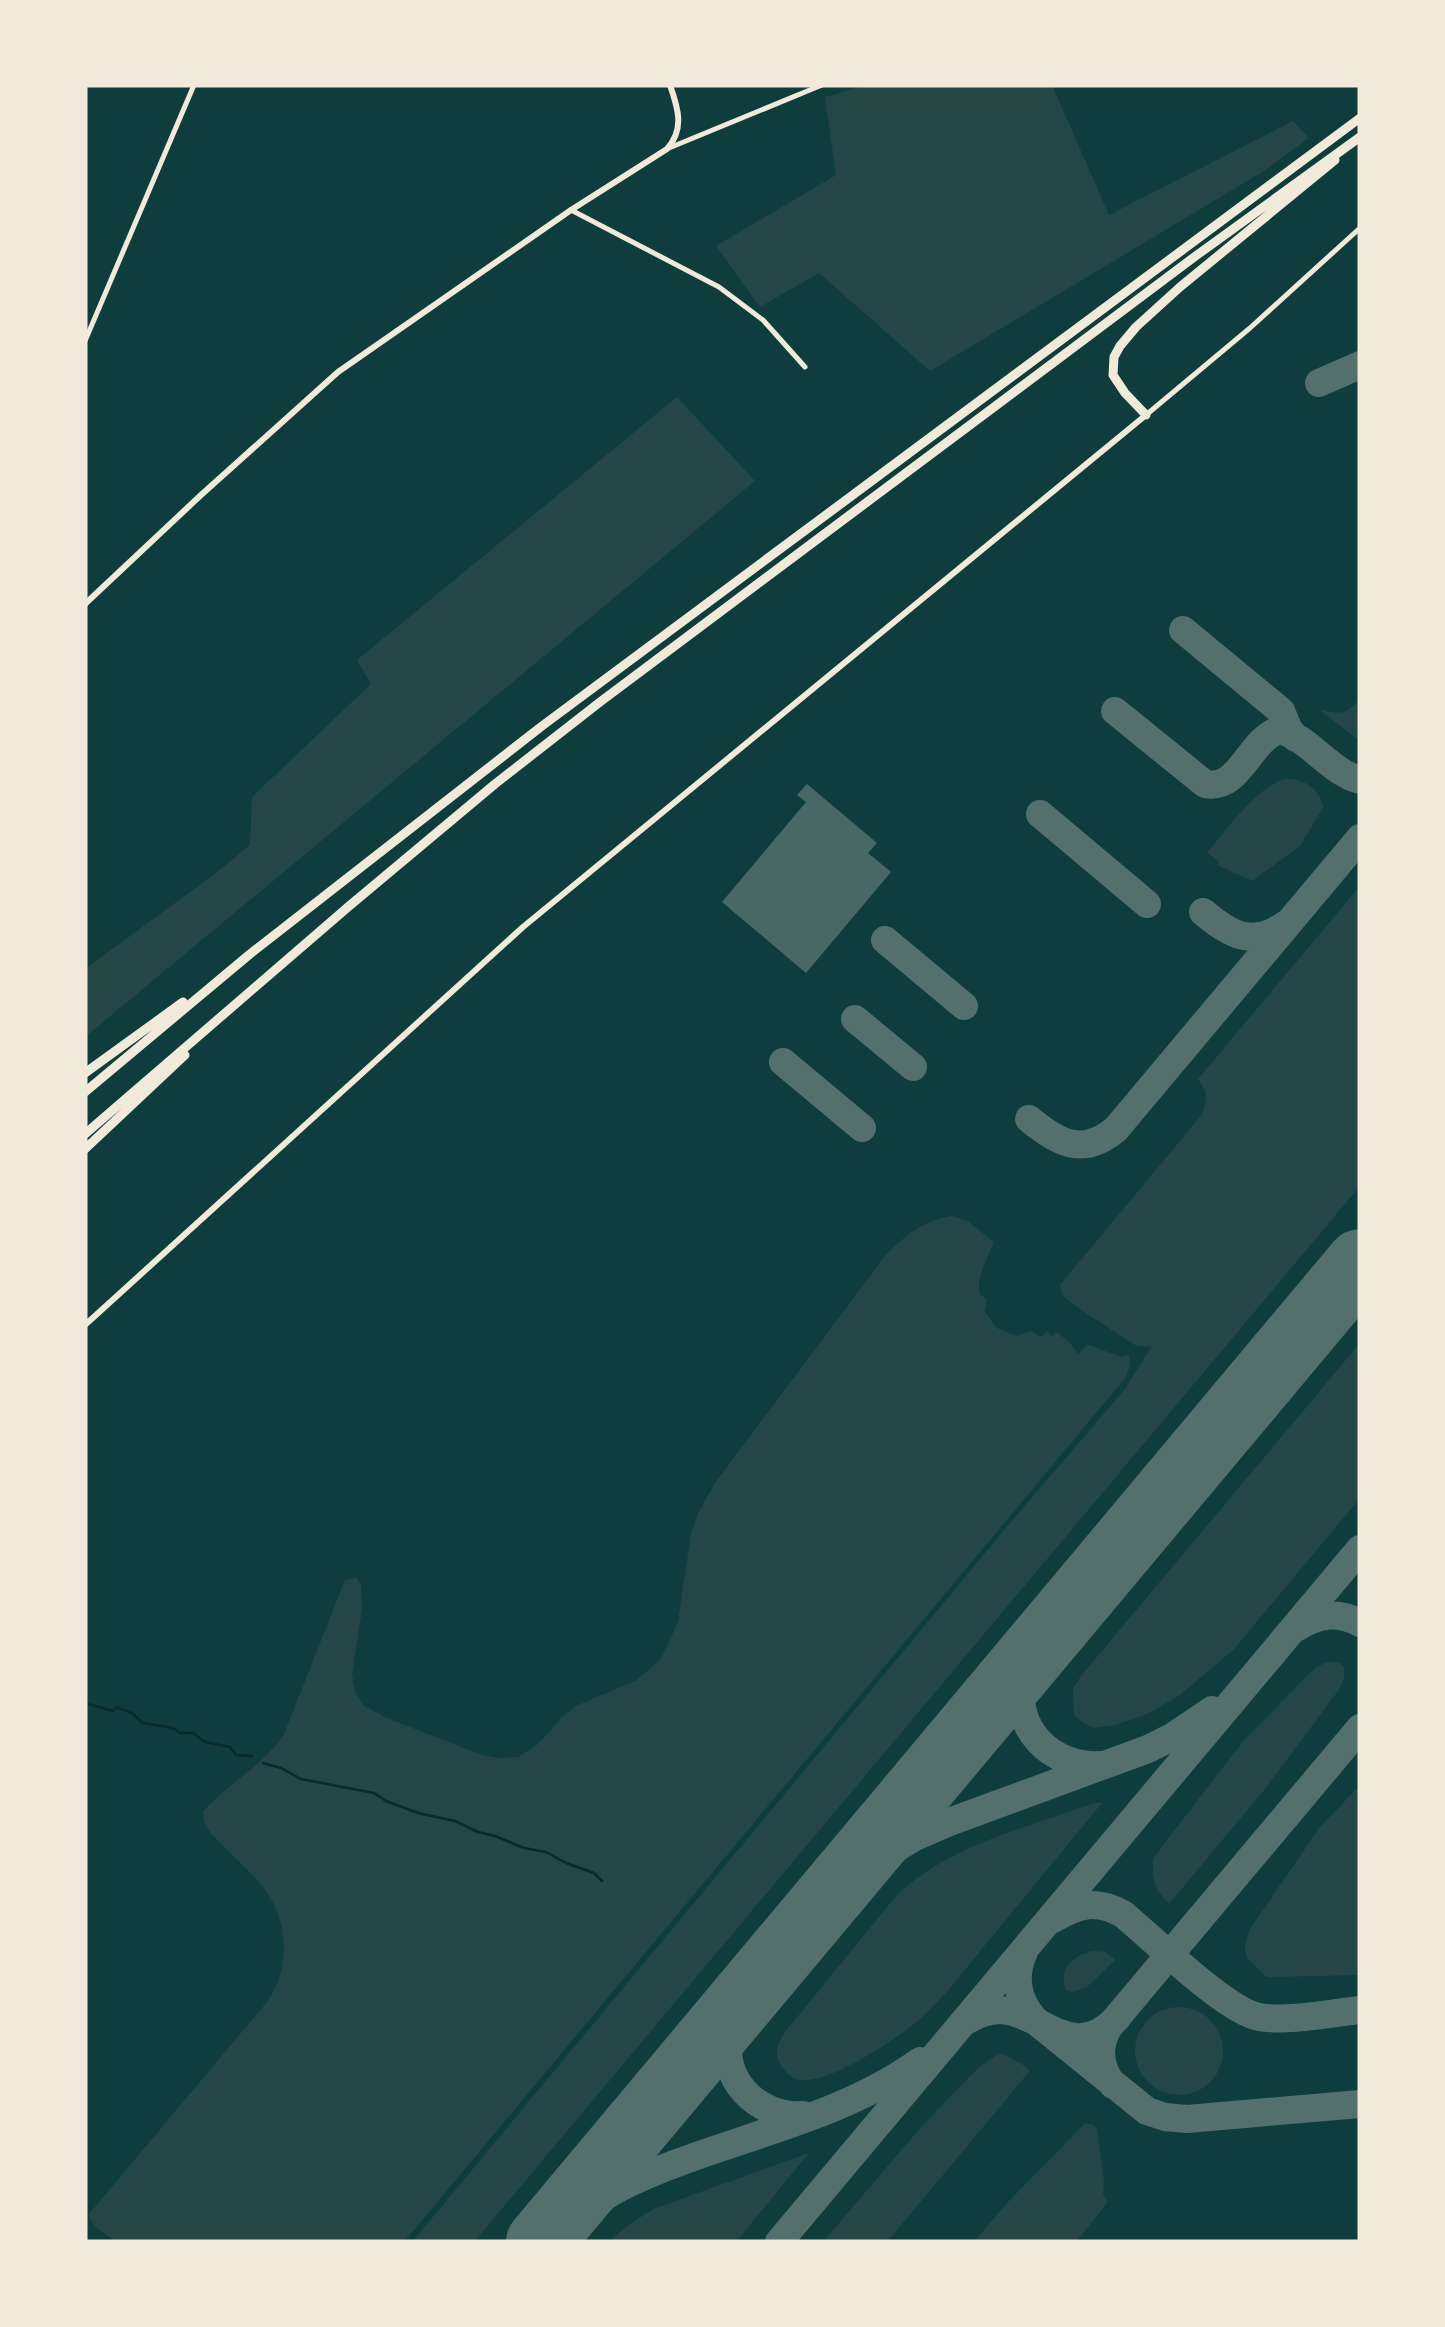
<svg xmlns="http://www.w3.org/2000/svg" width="1445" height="2327" font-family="Arial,sans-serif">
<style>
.green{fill:#244646}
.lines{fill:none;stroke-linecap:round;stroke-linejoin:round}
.stream{stroke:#0a2a2b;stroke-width:2.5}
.taxiway{stroke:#53706d;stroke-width:28}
.runway{stroke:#53706d;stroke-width:68}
.building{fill:#486865}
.minor{stroke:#f1e9da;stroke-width:5}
.tertiary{stroke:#f1e9da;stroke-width:6}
.motorway{stroke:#f1e9da;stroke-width:9}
</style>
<rect width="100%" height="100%" fill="#0f3d3e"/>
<path class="green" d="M866 85H1052L1109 215 1293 121 1309 138 1264 171 930 371 819 273 760 307 716 246 836 175 825 97Z
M677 397 755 481 85 1037V969L212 876 250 845 252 797 371 684 357 660Z
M1360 699V741L1321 711 1322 709C1338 717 1349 712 1360 699Z
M1285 779C1305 779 1317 787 1324 806L1300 846 1252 881 1219 866 1217 865 1219 862 1207 852C1228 829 1256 787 1285 779Z
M1360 886V1186L474 2242H412L1010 1523 1125 1389 1151 1347 1135 1345 1078 1308 1061 1294 1060 1285 1200 1117C1208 1103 1208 1091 1198 1079Z
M952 1216 969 1222 994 1242C989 1253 975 1283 980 1294 982 1296 985 1298 987 1300L985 1312 997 1328 1016 1336 1030 1331 1041 1337 1047 1331 1052 1336 1055 1332 1069 1341 1078 1355 1087 1344 1121 1357 1129 1355 1130 1365 1126 1377 404 2242H116C106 2234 91 2227 89 2214L246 2027C256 2015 268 2003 274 1990 292 1954 285 1911 258 1881 243 1864 225 1849 210 1832L204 1822 203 1812C227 1783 264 1766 284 1734L345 1580 357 1578 361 1586 362 1609 352 1674 355 1692 364 1706 387 1718 482 1755 498 1758 518 1757 536 1746 565 1714 576 1706 637 1680 661 1659 678 1622 691 1533 698 1513 715 1483 885 1256C904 1236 924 1220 952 1216Z
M1360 1343V1498L1235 1648 1180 1695 1147 1714 1116 1725 1094 1728 1083 1723 1074 1715 1073 1688 1081 1676Z
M1328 1662H1338L1344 1667V1679L1338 1691 1265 1789 1169 1904C1155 1889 1150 1878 1154 1857L1244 1740 1316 1667Z
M1360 1785V1975L1267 1977C1249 1962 1238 1954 1250 1929L1320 1827Z
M1094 1803H1102C1065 1848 1028 1893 990 1939 966 1968 943 2000 914 2024 893 2041 827 2085 799 2080 792 2078 786 2073 782 2067 773 2053 777 2045 785 2032L896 1896C949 1845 1026 1828 1094 1803Z
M1093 1951 1105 1952 1115 1960 1087 1987 1072 1992 1066 1990C1058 1968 1073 1955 1093 1951Z
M1135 2051a44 44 0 1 1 88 0a44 44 0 1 1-88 0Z
M1003 2054 1027 2067 1029 2072 887 2242H823L920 2128 980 2066 995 2056Z
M1085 2123 1094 2125 1097 2129 1104 2181 1103 2194 1108 2202 1076 2242H974L1007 2203Z
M809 2153 736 2242H608L630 2224 653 2209Z"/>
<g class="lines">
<path class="stream" d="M85 1703 113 1711 116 1707 132 1713 143 1723 173 1728 180 1733H193L205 1742 230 1747 236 1755 252 1756
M263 1763 281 1768 301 1779 374 1793 386 1801 418 1813 455 1821 478 1832 495 1836 524 1848 546 1852 566 1863 594 1873 602 1881"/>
<path class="taxiway" d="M1319 383 1360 365
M1183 630 1281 711 1289 730 1296 738
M1115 711 1205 784C1240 791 1249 740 1279 730 1310 738 1328 771 1360 780
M1040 814 1147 904
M1203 912C1230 935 1253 948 1286 924
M885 940 964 1006
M855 1019 913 1067
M783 1062 862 1128
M1029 1119C1058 1143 1083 1157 1116 1129L1360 838
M1057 1625C1045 1641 1030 1658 1024 1679 1010 1727 1052 1768 1100 1765
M1296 1628C1318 1614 1337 1611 1360 1623
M1053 1919C1079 1904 1096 1899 1123 1914 1152 1938 1226 2011 1259 2017 1287 2022 1331 2013 1360 2010
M792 1942 857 1876 881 1858 913 1838 952 1821 1148 1749 1172 1737 1212 1710
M1024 1952C1012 1978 1018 2003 1038 2023L1147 2111 1165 2117 1187 2119 1360 2104
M763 1977C750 1994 735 2011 730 2032 718 2079 758 2118 803 2115
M968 2020C1030 1981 1061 2076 1117 2018
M1113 2085C1099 2067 1097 2048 1108 2028L1360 1728
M546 2242C568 2221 594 2201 621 2187 718 2139 831 2125 920 2061
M779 2242 1360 1549"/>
<path class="runway" d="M540 2242 1360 1263"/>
</g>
<path class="building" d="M807 784 877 843 868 853 891 872 806 973 722 902 806 802 797 795Z"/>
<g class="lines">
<path class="minor" d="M669 148 822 85
M571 210 719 287 763 320 805 367
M85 341 194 85
M1146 415 1250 328 1360 228"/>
<path class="tertiary" d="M85 604 201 495 338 372 571 210 667 149C685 129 678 108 670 85
M85 1325 523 927 1146 415"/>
<path class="motorway" d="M1146 415 1125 393 1113 375 1114 357 1120 346 1136 327 1180 287 1335 160
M85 1073 183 1002
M85 1092 250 954 542 726 1360 118
M85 1134 348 907 495 784 600 702 1197 255 1360 137
M85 1149 185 1055"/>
</g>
<rect width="1445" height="2327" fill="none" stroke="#f1e9da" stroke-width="175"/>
</svg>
